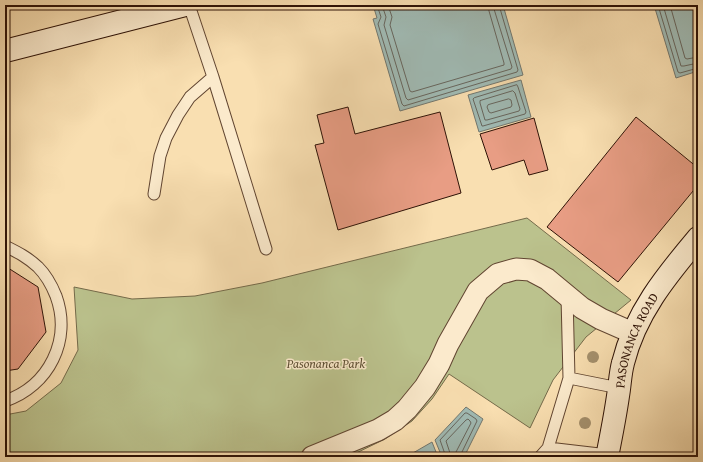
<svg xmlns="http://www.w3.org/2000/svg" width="703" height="462" font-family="'Gentium Book Plus',serif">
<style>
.green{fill:#bbc28d;stroke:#746a4a}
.water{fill:#a0bbb5;stroke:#72776f}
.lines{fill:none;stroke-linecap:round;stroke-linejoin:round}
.shore{stroke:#67665e;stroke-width:1}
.building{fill:#e89d84;stroke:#2e1206}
.lane-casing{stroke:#614531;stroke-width:13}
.street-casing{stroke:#614531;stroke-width:23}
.secondary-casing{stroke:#2e1206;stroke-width:24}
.lane{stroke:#fbeacc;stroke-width:11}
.street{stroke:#fbeacc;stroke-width:21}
.secondary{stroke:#fbeacc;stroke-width:22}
.tree{fill:#a4906d}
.labels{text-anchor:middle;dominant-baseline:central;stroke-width:3;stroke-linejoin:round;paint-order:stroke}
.street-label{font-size:13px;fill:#2e1206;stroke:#fbeacc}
.park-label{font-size:13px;font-style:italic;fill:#5f5035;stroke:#fbeacc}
</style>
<rect width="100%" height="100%" fill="#f9dfb1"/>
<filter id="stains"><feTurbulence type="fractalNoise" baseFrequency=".005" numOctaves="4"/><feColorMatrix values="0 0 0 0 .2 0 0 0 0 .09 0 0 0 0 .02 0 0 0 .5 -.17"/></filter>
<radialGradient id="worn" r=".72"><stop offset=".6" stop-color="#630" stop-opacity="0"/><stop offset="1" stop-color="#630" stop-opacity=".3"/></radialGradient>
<path class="green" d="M527 218 631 300 586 337 553 380 530 428 449 374 432 399 412 421 385 439 348 457H5V415L26 411 61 383 78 350 74 287 132 299 195 296 262 283Z"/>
<path class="water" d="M373 5H503L523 75 400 111 373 19 377 18Z
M654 5H698V71L676 78Z
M521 80 531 117 479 132 468 95Z
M466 407 483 419 464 457H442L435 440Z
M432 442 438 457H406Z"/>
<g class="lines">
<path class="shore" d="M377 5 381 17 378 24 402 104 404 106 517 72 518 70 499 5
M382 5 386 17 384 25 406 98 408 100 511 69 512 67 494 9V5
M388 5 392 17 390 25 410 91 412 92 504 65V63L489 11 488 5
M658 5 678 72 680 73 698 68
M663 5 681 66H684L698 63
M670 5 685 58 687 59 698 57
M517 85 518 87 526 112 525 114 483 126H482L473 99 474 98Z
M513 91 515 93 520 109 519 111 487 120H485L480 103V101Z
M509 99 511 100 512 105 511 107 491 113 489 112 487 107 488 105Z
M446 457 440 440 465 413H467L476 419 477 421 461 454 460 457
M451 457 450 453 446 441 466 420 468 419 470 421 471 423 456 452 455 457"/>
</g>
<path class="building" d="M348 107 355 134 440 112 461 193 338 230 315 145 324 143 317 115Z
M636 117 698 168V185L618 282 547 227Z
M534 118 548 170 529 175 524 160 492 170 480 134Z
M5 266 38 287 46 332 18 369 5 371Z"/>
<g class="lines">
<g class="lane-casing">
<path id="lane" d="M189 5 213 77 266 249
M154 194 160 156 166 138 178 115 190 97 213 77
M5 246C19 253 27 257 38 267 46 275 52 286 56 296 72 340 49 386 5 401
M569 378 619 388
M548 448 608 455
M540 457 548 448 569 378 567 296"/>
</g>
<g class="street-casing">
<path id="street" d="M312 457 378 430 395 420 407 409 425 387 439 364 448 344 478 291 498 274 516 269 530 270 547 279 582 308 601 319 633 333"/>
</g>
<g class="secondary-casing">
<g id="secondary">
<path d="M5 51 185 5"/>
<path id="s1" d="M607 457C611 437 615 417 618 396 620 385 620 374 623 363 635 314 666 276 698 238"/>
</g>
</g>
<use href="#lane" class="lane"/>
<use href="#street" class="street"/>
<use href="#secondary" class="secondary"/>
</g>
<g class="tree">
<circle cx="593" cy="357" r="6"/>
<circle cx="585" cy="423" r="6"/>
</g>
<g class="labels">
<g class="street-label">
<text stroke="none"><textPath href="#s1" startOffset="121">PASONANCA ROAD</textPath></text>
</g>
<g class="park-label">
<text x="326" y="363">Pasonanca Park</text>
</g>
</g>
<rect width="703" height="462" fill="none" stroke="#f9dfb1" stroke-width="20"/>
<rect x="6" y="6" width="691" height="450" fill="none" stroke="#2e1206" stroke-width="2"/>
<rect x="10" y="10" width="683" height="442" fill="none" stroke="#2e1206"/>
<rect width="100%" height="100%" filter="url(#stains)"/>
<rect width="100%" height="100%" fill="url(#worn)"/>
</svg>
